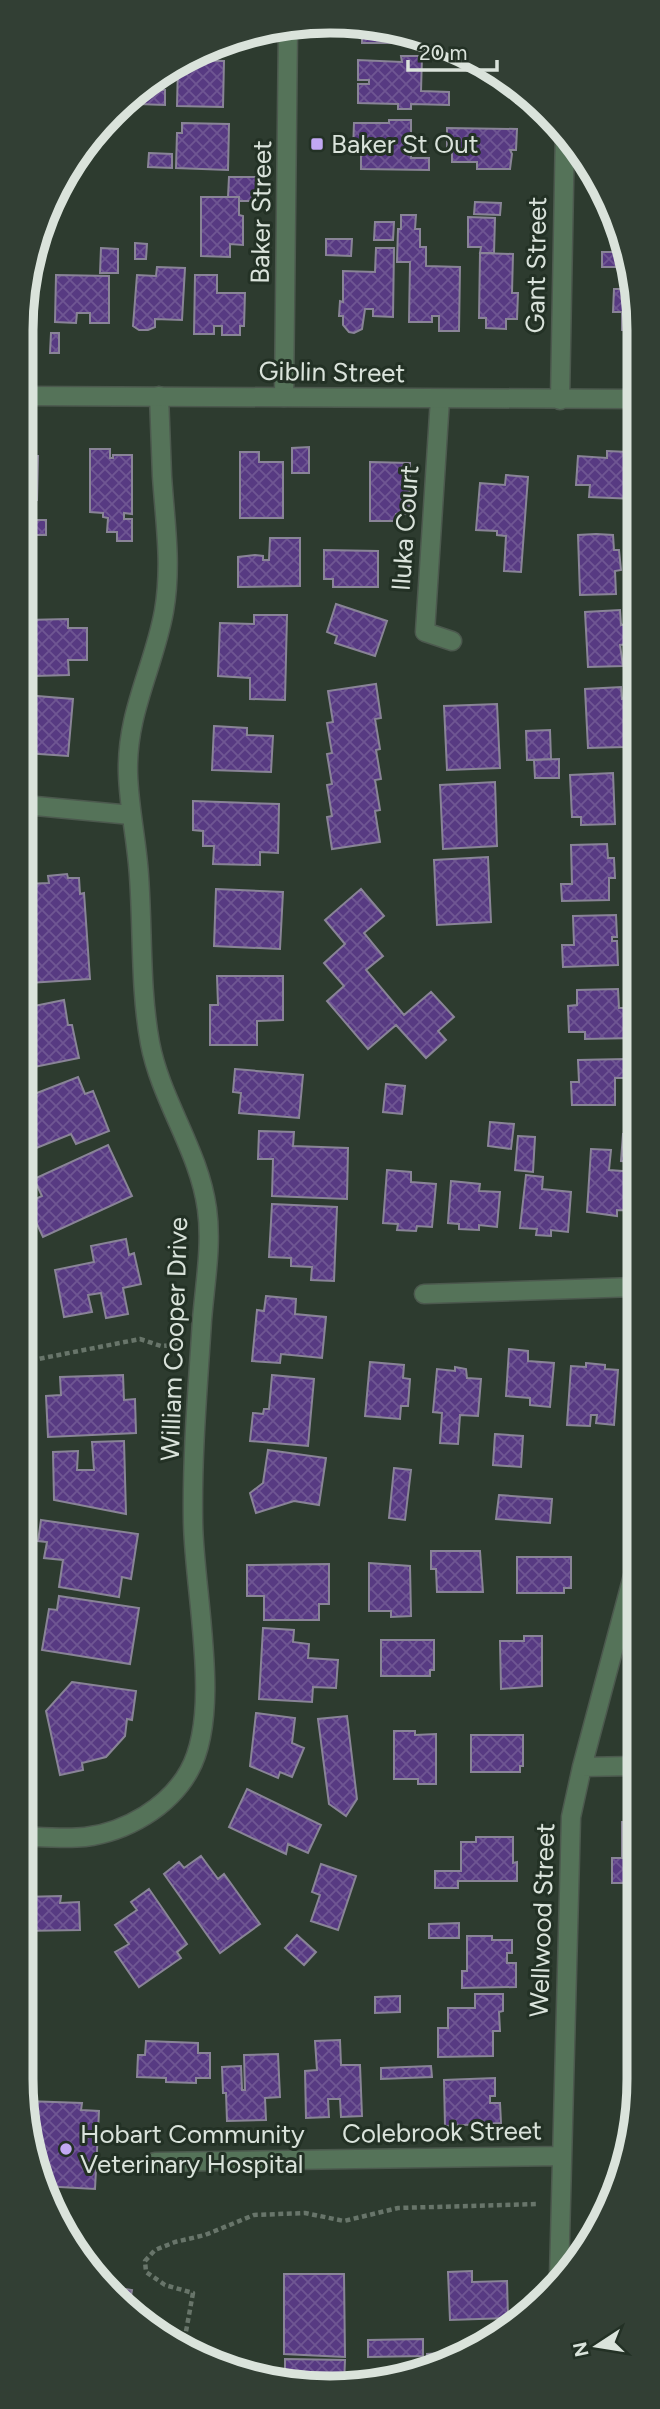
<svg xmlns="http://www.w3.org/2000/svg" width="660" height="2409" font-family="Figtree,sans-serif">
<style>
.building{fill:url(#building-cross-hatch);stroke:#898497;stroke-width:2}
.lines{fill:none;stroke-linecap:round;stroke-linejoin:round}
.minor-casing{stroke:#4c594e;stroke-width:21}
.tertiary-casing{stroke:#4c594e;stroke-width:21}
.path{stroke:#68756a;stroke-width:4.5;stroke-dasharray:5 3.5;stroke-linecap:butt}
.minor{stroke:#557359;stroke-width:18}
.tertiary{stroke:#557359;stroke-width:18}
.poi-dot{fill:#c2a8f3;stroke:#233125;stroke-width:2.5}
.labels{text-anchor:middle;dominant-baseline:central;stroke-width:6;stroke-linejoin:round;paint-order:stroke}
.poi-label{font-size:26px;fill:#dae3db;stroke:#233125;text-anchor:start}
.street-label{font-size:26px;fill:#dae3db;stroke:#233125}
.rim{fill:none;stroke:#dae3db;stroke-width:9}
</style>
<defs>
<pattern id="building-cross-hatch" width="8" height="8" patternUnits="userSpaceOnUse" patternTransform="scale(1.75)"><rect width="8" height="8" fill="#573a82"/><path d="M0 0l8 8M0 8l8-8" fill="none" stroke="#6f5693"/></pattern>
</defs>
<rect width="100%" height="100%" fill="#2d3b2f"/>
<path class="building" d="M362 27H390L414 36V43H362Z
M243 38V47L223 46Z
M401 56H422L421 91 449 92V105L411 104V109H398V104L358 103V84H369V80H358V60L402 62Z
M190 60 224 61 223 107 177 106 178 65Z
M517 89 534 103H516Z
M142 90H165V105L138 104V94Z
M389 120H411V158H429V170L361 169V150H353L354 123H389Z
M182 123 229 124 228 170 176 168 177 133H182Z
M447 128 517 129 516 150H510L512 154 510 169H477V162H452V147H447Z
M149 153 172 154V168L148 167Z
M229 177H258V201H239V197H228Z
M201 197H239V215L243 216V245L230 244V257L201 256Z
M475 202 501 203 500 215 474 214Z
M401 215H416L415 229H420V247H426V266L460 267 459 331H439V316H432V322H409L410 262H397L398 229H401Z
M468 217 495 218 494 253H480L481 247H468Z
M375 222H394L393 240H374Z
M326 239H352L351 256 326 255Z
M135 243 147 244 146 259H135Z
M101 248 118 249V273H100Z
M376 248H394L393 317 373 316V309H365L362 329 354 333 349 332 343 325V316H339L340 301 343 302V271L375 272Z
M602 252H626V267H602Z
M480 253 513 254 512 293H518L517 319H506V329L486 328V318H479Z
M157 267 185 268 182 320 155 319V327L148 330H139L133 326 137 275 156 276Z
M623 272 632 273 636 290V330H622V312H613L614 289H623Z
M56 275 109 276V323H90V313H77L76 323 55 322Z
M195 275H217V293H245L244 326H240V335H222V326H214V334H194Z
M51 333H59V353H50Z
M309 447V473H292V448Z
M90 449H110V458H113V455H132V514L124 513V519H132V541H117V532H107L108 518 103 517V513L90 512Z
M607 451 628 452V459H636V499L589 497 590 485H576L578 456 607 458Z
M240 452H259V462H283V518H240Z
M26 456H38L37 500H29V512H26Z
M370 462 410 463 409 514H396V521H370Z
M506 475 528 477 521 572 504 571 506 536 497 535V531L476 530 480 483 505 485Z
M29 520H46V535H29Z
M596 534 613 535 614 550H619L621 570 615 571 616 594 580 595 578 535Z
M270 538H300V586L238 587V557L255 555 263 556V560H269Z
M324 550 378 551V587H333V579H324Z
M336 604 387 621 375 656 335 643 337 636 327 632Z
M620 610 621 625 628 624 629 644 620 645 623 666 588 667 585 612Z
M254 615H287L285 700 250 699V678L218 676 220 623 254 624Z
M68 619V628H87V660H68L69 675 34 676V661H26V620Z
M376 684 381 718 375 719 380 749 376 750 381 779 375 780 380 810 375 811 380 842 332 849 327 817 332 816 327 785 332 784 327 754 332 753 327 723 333 722 328 691Z
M621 687 622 699 625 698 624 747 588 748 585 689Z
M25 695 73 699 68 756 25 753Z
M497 704 500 768 447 770 444 706Z
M214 726 247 728V735L273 736 271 772 212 770Z
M550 730 551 759 527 760 526 731Z
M559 759V778H535L534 760Z
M613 773 615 824 581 825V817H572L570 775Z
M495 782 497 846 443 849 440 785Z
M193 801 279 804 278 853 260 852V865L213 864 214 846H203V831L193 830Z
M607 844 608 858H614L615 878H609V900L562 901 561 884H572L571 845Z
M488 857 491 922 437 925 434 860Z
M67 874 68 878H79L80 894 84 893 90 979 29 983 25 884 49 883 48 876Z
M216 889 283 892 280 949 214 946Z
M361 889 384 916 364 933 383 956 366 970 404 1015 431 992 454 1017 438 1031 446 1040 426 1058 396 1025 368 1049 327 1001 344 986 324 963 345 944 325 920Z
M616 915 617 937H612V941H617L618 965 563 967 562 945H574L573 916Z
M217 976H283V1020L257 1021V1045H210V1005H218Z
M618 989 619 1008H627V1015H634L635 1038 585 1039V1032H569L568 1006 577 1005V990Z
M64 1000 68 1025H72L79 1058 24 1069V1008Z
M625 1059V1078H615V1105H572L571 1082H579L578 1060Z
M235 1069 303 1075 299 1118 239 1113 241 1093 233 1092Z
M78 1077 85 1094 93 1091 109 1131 76 1144 71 1134 24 1153V1098Z
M386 1084 405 1086 402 1114 383 1112Z
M490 1122 514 1124 511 1149 488 1146Z
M259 1131 294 1132 293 1146 348 1148 347 1199 272 1196 273 1159H258Z
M623 1134 635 1135V1162L621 1161Z
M518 1136 535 1137 533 1172 515 1170Z
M108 1145 132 1196 43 1237 27 1203 42 1196 34 1179Z
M591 1149 611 1150 609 1170 635 1172 634 1211 617 1210V1216L587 1212Z
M387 1170 411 1172V1182L436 1184 432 1227 417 1226 416 1231 397 1230 398 1224 383 1223Z
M526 1175 543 1177 542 1189 571 1192 568 1232 551 1230V1236L536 1235 537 1229 520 1228Z
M451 1181 480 1184 479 1191 500 1192 497 1227 479 1225V1230L459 1229V1224L448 1223Z
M272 1204 337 1207 334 1281 311 1280 312 1267 291 1266V1258L269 1257Z
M126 1239 129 1255 134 1253 141 1284 123 1288 128 1314 106 1318 101 1293 88 1295 92 1312 64 1317 55 1270 94 1262 91 1246Z
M266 1296 296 1299 295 1314 326 1317 322 1358 281 1354 280 1363 252 1361 257 1310 264 1311Z
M509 1349 528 1351V1361L554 1363 550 1407 530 1405V1398L506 1396Z
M370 1362 404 1365 403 1378 410 1379 408 1406H401L400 1419 365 1416Z
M586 1363 605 1365V1369L618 1370 614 1425 596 1423 597 1415H591L590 1426 567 1425 571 1366 586 1367Z
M455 1367 466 1369 467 1378 481 1379 478 1416 460 1415 458 1444 440 1443 442 1413 433 1412 437 1369 455 1371Z
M123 1375 124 1400 135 1399 136 1433 48 1437 46 1396 61 1395 60 1377Z
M272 1375 314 1379 308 1446 250 1441 253 1413 263 1414 264 1409H269Z
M495 1434 523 1436 521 1467 493 1465Z
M124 1441 126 1514 54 1500 53 1452 78 1451 77 1470H94L92 1442Z
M268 1450 326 1458 319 1505 294 1501 256 1513 250 1493 263 1483Z
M394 1468 411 1470 405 1520 389 1518Z
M499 1495 552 1499 550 1523 496 1519Z
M41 1520 138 1534 131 1579 122 1577 119 1597 59 1587 63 1560 44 1558 47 1542 38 1541Z
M431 1551H480L483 1592H437L436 1569H431Z
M517 1557H571V1588H564V1593H517Z
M369 1563 410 1566 411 1616 391 1617V1611H369Z
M329 1564V1604H319V1620H264V1596H247V1565Z
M59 1596 139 1608 130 1664 42 1650 49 1609 57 1610Z
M263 1628 294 1630 293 1642 309 1644 308 1658 338 1660 336 1688 313 1687 312 1702 259 1699Z
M524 1636H542V1686L501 1689 500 1641H524Z
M381 1640H434V1670H430V1676H381Z
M72 1682 136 1691 132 1720 127 1719 125 1736 106 1757 82 1763 83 1770 60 1775 46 1711Z
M256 1713 295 1718 292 1743 304 1748 292 1777 280 1772 278 1778 250 1766Z
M347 1716 357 1799 346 1816 329 1804 318 1719Z
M22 1721H31L30 1762H22Z
M394 1731H415V1735L436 1734V1784H418V1779H394Z
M471 1735H523V1766H520V1772H471Z
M247 1789 321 1825 308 1853 288 1844 286 1854 229 1827Z
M622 1822H634V1883H612V1858H622Z
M476 1837H513V1863L517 1862V1881H458V1888H435V1871H461V1842H476Z
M201 1856 218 1879 224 1874 260 1924 220 1953 164 1874 179 1862 184 1868Z
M321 1864 356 1876 338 1930 311 1921 320 1895 312 1892Z
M149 1889 187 1944 177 1952 181 1958 139 1987 115 1952 129 1944 115 1925 137 1910 131 1902Z
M61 1896 60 1903 79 1902 80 1930 21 1931 22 1897Z
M459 1923V1938H429V1924Z
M297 1935 316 1952 304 1965 285 1948Z
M467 1936H492V1940H512V1953H507V1963H516V1987L462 1988V1971H467Z
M475 1994H503V2011L499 2012 500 2031H493V2056L438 2057V2028H448V2008H475Z
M400 1996V2012L375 2013V1997Z
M629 2034H633V2054L630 2055Z
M340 2040 341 2065H360L362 2116 341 2117 340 2099H328L329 2117 306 2118 305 2071 317 2070 315 2041Z
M146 2041 198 2043V2053H210V2078H196V2083L166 2082V2078L137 2077 138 2055H145Z
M278 2054 280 2097 265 2098 266 2120 227 2121 226 2093H223L222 2067 241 2066 242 2090H245L244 2055Z
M431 2066 432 2077 381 2079V2068Z
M628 2074H633V2096L628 2095Z
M495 2078V2096H490V2103H500L501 2123 445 2126 444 2080Z
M25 2101 82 2103 81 2110 99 2111 95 2189 42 2186Z
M472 2271V2282L507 2281 508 2318 450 2320 448 2272Z
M284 2274H344L345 2357 284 2354Z
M100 2285 132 2290 129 2307Z
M423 2339V2356L368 2357V2340Z
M461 2352 428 2369 427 2354Z
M285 2359 345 2360 344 2384 309 2387 285 2381Z"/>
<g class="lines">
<g class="minor-casing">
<path id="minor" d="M284 397 288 27
M440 399 425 632 452 641
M560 400 565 130
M25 805 131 815
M424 1294 635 1287
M582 1767 634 1766
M22 1836C43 1837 65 1839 85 1837 126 1832 169 1807 189 1771 223 1711 193 1588 193 1519 192 1453 198 1385 202 1320 205 1283 212 1245 207 1209 199 1150 161 1101 150 1043 140 989 143 932 139 876 137 842 129 808 128 774 126 713 154 667 164 611 172 565 165 522 162 476 161 450 160 423 159 396
M155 2162 562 2156
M559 2277 571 1817 582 1767 634 1572"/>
</g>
<g class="tertiary-casing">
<path id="tertiary" d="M26 396 636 399"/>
</g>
<path class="path" d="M23 1362 140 1339 161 1346 180 1345
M183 2348 193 2293 165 2285 146 2272 145 2261 155 2250 175 2242 205 2235 254 2215 305 2213 344 2221 398 2208 539 2204"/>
<use href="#minor" class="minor"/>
<use href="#tertiary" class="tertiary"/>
</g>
<g class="poi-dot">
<rect x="310" y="137" width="14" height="14" rx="3.5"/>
<circle cx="66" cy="2149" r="7"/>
</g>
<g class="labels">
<g class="poi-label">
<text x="331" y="144">Baker St Out</text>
<text x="80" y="2134">Hobart Community<tspan x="80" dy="30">Veterinary Hospital</tspan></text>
</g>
<g class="street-label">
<text transform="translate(261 212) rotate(-89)">Baker Street</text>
<text transform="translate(536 265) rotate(-89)">Gant Street</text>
<text transform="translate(332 372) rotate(1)">Giblin Street</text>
<text transform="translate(405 528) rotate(-86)">Iluka Court</text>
<text transform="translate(174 1339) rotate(-88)">William Cooper Drive</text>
<text transform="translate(542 1920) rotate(-88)">Wellwood Street</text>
<text transform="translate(442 2132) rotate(-1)">Colebrook Street</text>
</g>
</g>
<path d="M0 0H660V2409H0ZM330 33H330A297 297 0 0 1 627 330V2079A297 297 0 0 1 330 2376H330A297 297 0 0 1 33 2079V330A297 297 0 0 1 330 33Z" fill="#323f34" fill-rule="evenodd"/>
<path class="rim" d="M330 33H330A297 297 0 0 1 627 330V2079A297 297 0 0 1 330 2376H330A297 297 0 0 1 33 2079V330A297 297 0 0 1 330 33Z"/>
<g transform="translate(597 2346) rotate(258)" stroke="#233125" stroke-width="5" paint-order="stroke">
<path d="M0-5L12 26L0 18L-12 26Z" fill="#dae3db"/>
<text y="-10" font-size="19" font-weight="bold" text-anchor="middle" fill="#dae3db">N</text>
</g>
<path d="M408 60v10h89v-10" fill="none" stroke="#dae3db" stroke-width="3.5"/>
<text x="419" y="60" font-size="21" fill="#dae3db" stroke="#233125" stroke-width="5" paint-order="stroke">20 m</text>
</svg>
